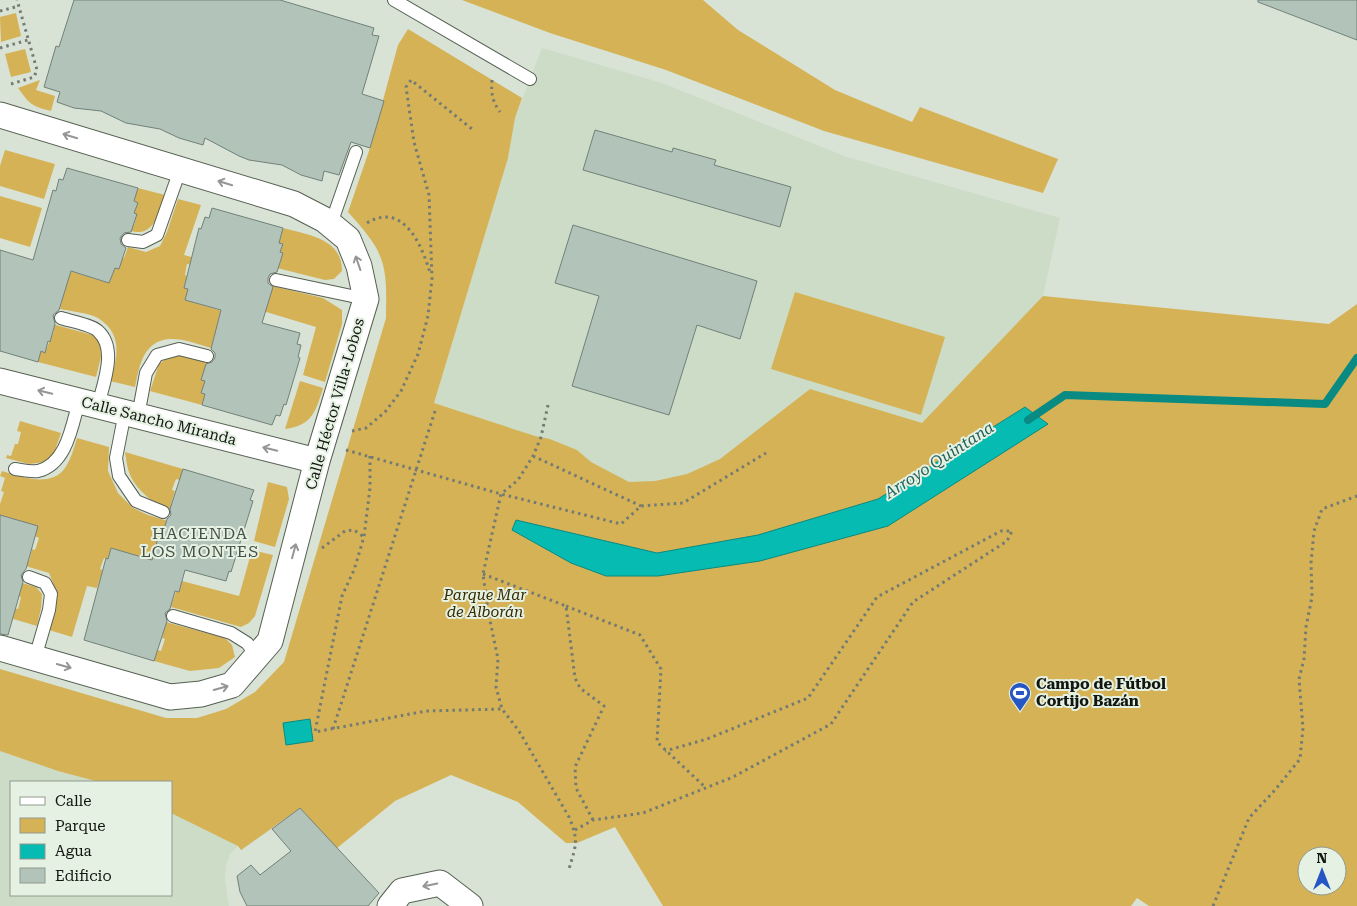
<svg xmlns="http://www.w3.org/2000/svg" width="1357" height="906" font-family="'Roboto Serif',serif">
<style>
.built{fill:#ccdcc7}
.green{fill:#d5b256;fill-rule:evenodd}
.water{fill:#05bbb2;stroke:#098a82}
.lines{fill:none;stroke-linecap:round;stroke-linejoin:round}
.stream{stroke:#098a82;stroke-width:8}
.building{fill:#b2c3ba;stroke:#718179}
.lane-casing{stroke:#566053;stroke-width:14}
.street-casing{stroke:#566053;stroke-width:27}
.path{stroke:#747b72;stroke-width:3;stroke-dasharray:2.5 4;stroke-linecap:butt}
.lane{stroke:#fff;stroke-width:12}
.street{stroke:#fff;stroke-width:25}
.oneway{stroke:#949694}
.labels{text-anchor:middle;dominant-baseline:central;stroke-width:4;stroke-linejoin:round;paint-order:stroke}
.street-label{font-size:15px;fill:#121611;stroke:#e5f1e2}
.park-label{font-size:15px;font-style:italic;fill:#362800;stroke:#e5f1e2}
.poi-label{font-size:15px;font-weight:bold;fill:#121611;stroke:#e5f1e2;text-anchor:start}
.water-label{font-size:16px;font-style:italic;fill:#25605c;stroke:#e5f1e2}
.neighbourhood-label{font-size:16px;letter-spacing:1px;fill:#485145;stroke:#e5f1e2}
</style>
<rect width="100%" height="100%" fill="#d8e3d5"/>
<path class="built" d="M542 48 662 83 847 157 1060 218 1043 296 922 424 810 389 720 459 687 474 655 481 629 483 591 462 577 450 550 439 535 436 434 403 508 158 515 118Z
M0 751 58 771 99 782H11V895H171V794L272 829 242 850 238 846 230 854 226 865 225 879 229 906H0Z"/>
<path class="green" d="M462 0H703L738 30 835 90 912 122 920 107 1058 159 1043 193 824 131 666 70 550 33Z
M16 13 21 36 1 42 0 17Z
M408 29 522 98 515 118 508 158 434 403 535 436 550 439 577 450 591 462 629 482 655 481 687 474 720 459 810 389 922 423 1043 296 1329 324 1357 304V906H1149L1137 898 1131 906H663L615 827 577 843H566L518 802 451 775 395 801 337 848 300 808 241 850 238 846 171 813V782H99L58 771 0 751V669L166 718H197L226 709 255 692 284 662 386 318C386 298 388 275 380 256 376 243 357 222 348 212L370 148 398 45ZM1307 856H1337V886H1307Z
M25 49 31 72 11 77 5 54Z
M40 80 36 90 55 96 51 111C31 106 30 104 18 88Z
M5 150 55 164 44 199 0 186V166Z
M138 188 165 195C161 208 155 233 138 232 133 232 127 230 123 228L134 225 137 214 134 213 138 203 134 201Z
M0 196 42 208 30 247 0 238Z
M178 199 201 205 184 255 195 258 193 265 187 264 185 275 187 276 184 287 188 289 185 300 229 313 214 337 211 348C185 340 156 328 142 360 138 369 137 378 135 387L110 381C118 357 123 334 98 318 89 313 70 311 60 309L63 297V269L109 283 115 268 122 257 124 258 128 247 146 252 160 246 167 232Z
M283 228C308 235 342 238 342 271L334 279 325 280 269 266 279 264 283 253 280 252 283 244 279 243Z
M273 286 323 298 342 310V324L325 382 303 375 316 327 263 311Z
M795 292 945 337 921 415 771 369Z
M45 322 96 336 102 353 96 377 38 362 41 351 45 352 54 331 48 329Z
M170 356H181L212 364 201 393 205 394 202 405 150 391 159 364Z
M300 381 323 388C316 411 312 426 285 429Z
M20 421 61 433 54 453 45 462 29 464 6 458 7 455 11 456 15 444H18L21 432 17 431Z
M77 438 109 447 108 471 118 493 133 508 148 515 171 522 161 539 158 538 155 549 156 561 111 548 108 559 104 558 100 569 103 570 97 588 87 586 72 637 49 630C56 605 60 598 49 573L22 565 24 560 29 561 32 549 35 550 39 538 34 536 37 526 0 515V504L4 492 1 491 5 478 0 476 2 471C21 477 51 488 65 468 71 459 74 448 77 438Z
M125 452 183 469 180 480 176 479 172 490 175 491 171 504 174 511C156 505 139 494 130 475 127 468 126 459 125 452Z
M268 482 287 487 289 499 275 547 254 541Z
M252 550 273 555 255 616 249 623 241 627 171 607 176 591 179 592 182 581 239 596Z
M22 583 36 587 42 594 41 608 37 626 10 618 14 608 18 609 21 597 18 596Z
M162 621 225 638 232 645 235 657 219 668 190 671 154 661 157 650 161 651 165 639 162 638 165 625Z"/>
<path class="water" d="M1025 407 1048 424 888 526 760 561 658 576H606L571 563 512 530 516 520 657 553 758 535 878 499Z
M310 719 313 741 286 745 283 723Z"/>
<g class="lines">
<path class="stream" d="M1028 420 1065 395 1325 404 1357 358"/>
</g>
<path class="building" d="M74 0H280L374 28 372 35 379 36 362 94 384 101 370 148 351 142 339 175 324 171 322 181 301 175 282 165 249 160 239 156 205 138 203 145 179 138 160 129 126 123 101 111 74 108 57 102 60 92 44 87 56 46 59 47Z
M1258 0H1357V40L1258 2Z
M595 130 672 152 673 148 716 160 714 165 791 187 780 227 583 170Z
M67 168 138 188 134 201 138 203 134 213 137 214 131 232 124 233 120 238 121 244 126 248 119 269 115 268 109 283 71 271 59 310 53 315 55 324 50 342 48 341 45 353 41 351 38 362 0 351V250L33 260 53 190 56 191 59 179 63 180Z
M212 208 283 228 279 243 283 244 280 252 283 253 277 272 270 274 268 278V283L273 287 262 323 300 333 297 344 301 345 298 357 300 358 286 405 284 404 280 416 276 415 272 425 202 405 205 394 201 393 205 381 201 380 206 364 212 362 215 358V353L211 349 221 310 185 300 188 289 184 288 199 228 201 229 205 217 209 218Z
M573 225 757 281 740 339 697 325 669 415 572 386 599 296 555 283Z
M183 469 254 490 250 500 253 501 231 572 229 571 226 581 185 570 179 592 175 591 170 609 165 613 167 621 154 661 84 640 106 558 108 559 111 548 152 560 158 538 161 539 167 519 171 515 170 509Z
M0 515 38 526 26 569 21 575 23 582 8 635 0 634Z
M300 808 379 893 368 906H247L240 892 237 876 251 865 260 875 291 851 272 829Z"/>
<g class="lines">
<g class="lane-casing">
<path id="lane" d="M394 0 530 79
M331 224 356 152
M128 240 143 242 157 235 180 170
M276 280 366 299
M61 318C70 321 92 325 98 331 118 349 103 384 98 406
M125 412 116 458 119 476 136 501 163 512
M138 416 146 373 157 355 179 349 207 356
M15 469C22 470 32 472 38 471 67 464 72 425 79 401
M29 577 45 583 51 594 49 610 35 658
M173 616 231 633 247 643 257 656"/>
</g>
<g class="street-casing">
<path id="street" d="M0 115 294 204 325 220 348 239 359 266 366 299 317 461 270 641 232 685 201 694 170 697 0 648
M0 381 317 461
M390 906 402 891 440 883 470 906"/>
</g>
<path class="path" d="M0 11 19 6
M0 48 28 40
M492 80C491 93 492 101 500 112
M11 84 34 77 37 70 17 0
M367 223C403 201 422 245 430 273
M548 405 541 437 533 456 518 480 501 494 483 574 488 611 498 659 496 687 502 709 519 731 569 817C579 841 576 845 569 869
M352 431 366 428 385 412 401 391 418 354 428 316 432 278 429 195 414 142 406 87 411 80 472 129
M346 450 501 494 621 524 641 506 683 503 766 453
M370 456V488L364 537 354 570 342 596 315 732 426 711 502 709
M533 456 641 506
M322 548 345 531 354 530 364 537
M483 574 566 606 575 678 580 688 604 706 575 767 576 788 593 820
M566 606 640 635 661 669 657 742 706 788
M333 729 436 408
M575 830 593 820 643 813 733 777 831 724 913 602 1007 541 1012 531H1001L877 597 808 698 707 739 665 751
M1213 906 1249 818 1275 790 1300 759 1303 728 1299 679 1304 659 1306 627 1312 597 1311 563 1314 531 1322 509 1357 496"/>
<use href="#lane" class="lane"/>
<use href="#street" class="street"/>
</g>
<defs><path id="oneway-shaft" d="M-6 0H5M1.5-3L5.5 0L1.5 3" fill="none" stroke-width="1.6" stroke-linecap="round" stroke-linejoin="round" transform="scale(1.25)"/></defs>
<g class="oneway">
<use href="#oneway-shaft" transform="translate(70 136) rotate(-163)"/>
<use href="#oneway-shaft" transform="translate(225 183) rotate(-163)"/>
<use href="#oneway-shaft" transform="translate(358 263) rotate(-109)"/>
<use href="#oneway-shaft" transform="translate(45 392) rotate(-166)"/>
<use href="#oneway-shaft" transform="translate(270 449) rotate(-166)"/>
<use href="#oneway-shaft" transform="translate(294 551) rotate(-75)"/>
<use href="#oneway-shaft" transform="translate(64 666) rotate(16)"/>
<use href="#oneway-shaft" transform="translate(221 688) rotate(-16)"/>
<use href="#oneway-shaft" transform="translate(430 885) rotate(168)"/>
</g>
<defs>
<g id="stadium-pin" transform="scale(1.125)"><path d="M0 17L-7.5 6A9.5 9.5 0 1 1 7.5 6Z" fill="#2656c4" stroke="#e5f1e2"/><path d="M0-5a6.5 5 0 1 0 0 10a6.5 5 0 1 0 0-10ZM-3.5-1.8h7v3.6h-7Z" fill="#fff"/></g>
</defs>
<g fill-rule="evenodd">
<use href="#stadium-pin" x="1020" y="693"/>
</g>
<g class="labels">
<g class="street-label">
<text transform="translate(335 404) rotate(-74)">Calle Héctor Villa-Lobos</text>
<text transform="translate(159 421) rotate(14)">Calle Sancho Miranda</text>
</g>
<g class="park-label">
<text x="485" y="595">Parque Mar<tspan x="485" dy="17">de Alborán</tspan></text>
</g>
<g class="poi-label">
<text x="1036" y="684">Campo de Fútbol<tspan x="1036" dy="17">Cortijo Bazán</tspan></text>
</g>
<g class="water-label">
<text transform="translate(939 460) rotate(-33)">Arroyo Quintana</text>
</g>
<g class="neighbourhood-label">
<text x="200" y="533">HACIENDA<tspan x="200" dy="18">LOS MONTES</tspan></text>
</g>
</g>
<rect x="10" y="781" width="162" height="115" fill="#e5f1e2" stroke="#91998e"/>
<rect x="20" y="797" width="25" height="8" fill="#ffffff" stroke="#91998e"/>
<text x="55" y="806" font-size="15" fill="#121611">Calle</text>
<rect x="20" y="818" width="25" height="15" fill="#d5b256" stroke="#91998e"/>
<text x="55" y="831" font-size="15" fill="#121611">Parque</text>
<rect x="20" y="844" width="25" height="15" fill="#05bbb2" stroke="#91998e"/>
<text x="55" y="856" font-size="15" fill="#121611">Agua</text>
<rect x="20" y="868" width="25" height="15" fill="#b2c3ba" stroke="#91998e"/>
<text x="55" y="881" font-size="15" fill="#121611">Edificio</text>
<g transform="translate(1322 871)"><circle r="24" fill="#e5f1e2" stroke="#91998e"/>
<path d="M0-4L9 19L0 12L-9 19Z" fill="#2656c4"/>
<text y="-8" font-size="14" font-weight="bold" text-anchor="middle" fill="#121611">N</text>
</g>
</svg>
